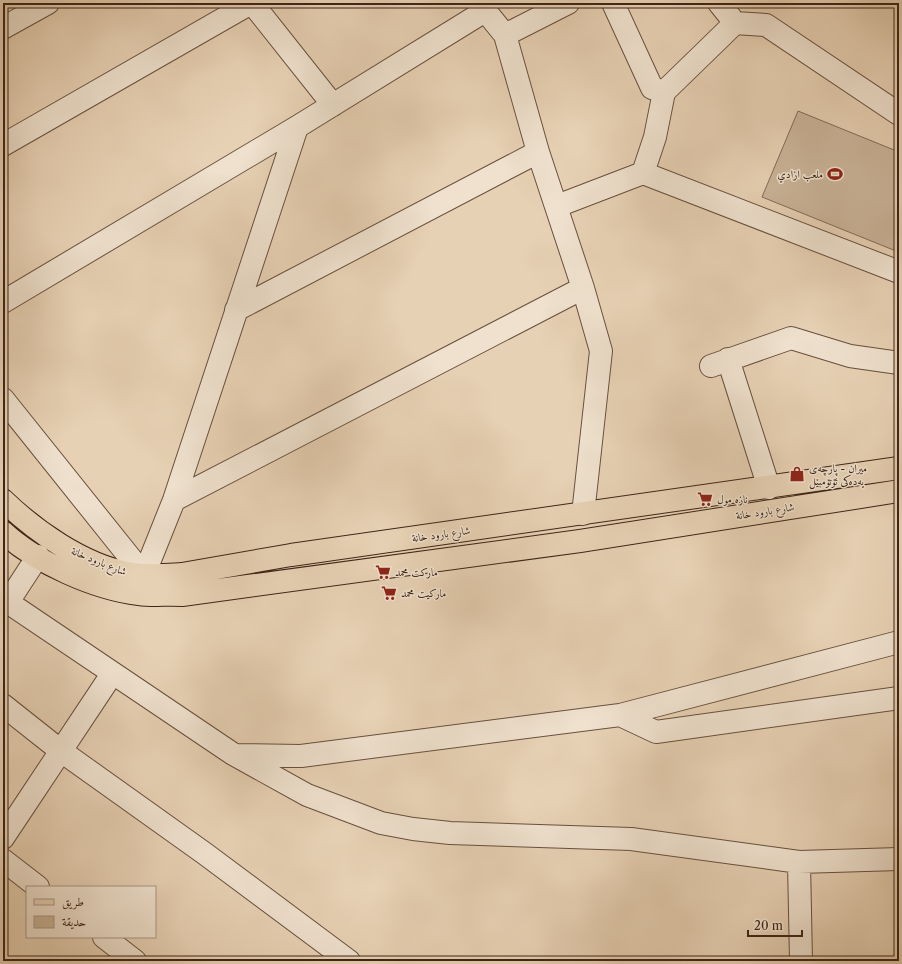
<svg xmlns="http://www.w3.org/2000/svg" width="902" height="964" font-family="'Libre Caslon Text',Amiri,serif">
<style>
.green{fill:#cab499;stroke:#846c58}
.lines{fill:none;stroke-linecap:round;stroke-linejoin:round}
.minor-casing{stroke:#68503e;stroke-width:24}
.major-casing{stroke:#3e2517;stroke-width:24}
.minor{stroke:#efe1ce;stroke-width:22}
.major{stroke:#e7d1b4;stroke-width:22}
.labels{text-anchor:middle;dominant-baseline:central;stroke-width:3;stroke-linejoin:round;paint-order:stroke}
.poi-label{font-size:11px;fill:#3e2517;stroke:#efe1ce;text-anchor:start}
.street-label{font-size:11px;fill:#3e2517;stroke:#efe1ce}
</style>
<rect width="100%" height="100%" fill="#e7d1b4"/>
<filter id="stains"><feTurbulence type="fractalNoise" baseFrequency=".005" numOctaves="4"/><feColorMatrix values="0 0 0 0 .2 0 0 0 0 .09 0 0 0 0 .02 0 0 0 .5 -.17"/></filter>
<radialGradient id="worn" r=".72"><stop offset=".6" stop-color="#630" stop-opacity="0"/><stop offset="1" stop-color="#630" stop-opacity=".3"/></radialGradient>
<path class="green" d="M798 111 899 152V243L896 251 762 197Z"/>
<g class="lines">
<g class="minor-casing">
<path id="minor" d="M252 3 333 105
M479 3 505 35 538 152 583 288 601 351 583 514
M613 3 652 88 664 92 735 23 766 25 899 114
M719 3 735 23
M3 28 48 3
M505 35 568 3
M3 145 251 3
M643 173 655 137 664 92
M557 206 643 173 899 272
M3 302 297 127 485 11
M236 310 538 152
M728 359 769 488
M711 366 791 338 850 356 899 363
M3 399 144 575 174 500 297 127
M174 500 583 288
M3 599 233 754 307 795 381 823 413 829 450 833 631 839 799 862 899 859
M8 602 38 556
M3 705 61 751 204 853 349 961
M620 715 656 732 899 698
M236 755 301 756 620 715 899 642
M3 838 112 674
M3 860 38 887
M799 862 801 961
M104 937 135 961"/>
</g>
<g class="major-casing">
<path id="major" d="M3 500C35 531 82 564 127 573 145 577 164 575 182 574L291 555 899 468
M3 532C35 562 95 589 139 594 153 596 168 594 182 595L580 541 899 491"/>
</g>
<use href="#minor" class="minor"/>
<use href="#major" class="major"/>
</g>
<defs>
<g id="stadium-bare" transform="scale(1.2)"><path d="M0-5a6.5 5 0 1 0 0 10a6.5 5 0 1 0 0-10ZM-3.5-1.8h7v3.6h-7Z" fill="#8f2418" stroke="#efe1ce" stroke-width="2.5" paint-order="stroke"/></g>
<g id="shop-bare" transform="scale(1.2)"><path d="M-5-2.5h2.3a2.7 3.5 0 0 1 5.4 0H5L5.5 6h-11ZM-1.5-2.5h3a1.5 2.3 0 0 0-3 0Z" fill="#8f2418" stroke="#efe1ce" stroke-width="2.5" paint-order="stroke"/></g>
<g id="supermarket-bare" transform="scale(1.2)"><path d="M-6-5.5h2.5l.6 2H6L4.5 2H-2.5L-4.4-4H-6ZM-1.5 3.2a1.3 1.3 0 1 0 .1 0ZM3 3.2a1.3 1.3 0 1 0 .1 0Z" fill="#8f2418" stroke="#efe1ce" stroke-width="2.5" paint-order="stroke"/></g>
</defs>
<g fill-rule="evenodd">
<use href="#stadium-bare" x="835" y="174"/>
<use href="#shop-bare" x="797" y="474"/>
<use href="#supermarket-bare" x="705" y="499"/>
<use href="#supermarket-bare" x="383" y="572"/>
<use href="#supermarket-bare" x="389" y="593"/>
</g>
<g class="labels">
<g class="poi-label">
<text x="823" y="174" text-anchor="end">ملعب ازادي</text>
<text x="809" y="468">میران - پارچەی<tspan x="809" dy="13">یەدەکی ئۆتۆمبێل</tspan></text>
<text x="717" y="499">نازه مول</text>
<text x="395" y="572">ماركت محمد</text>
<text x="401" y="593">ماركيت محمد</text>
</g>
<g class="street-label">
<text transform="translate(765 511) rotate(-9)">شارع بارود خانة</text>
<text transform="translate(441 534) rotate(-8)">شارع بارود خانة</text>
<text transform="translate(99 561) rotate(22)">شارع بارود خانة</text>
</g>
</g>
<rect width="902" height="964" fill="none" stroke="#e7d1b4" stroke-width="16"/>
<rect x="4" y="4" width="894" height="956" fill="none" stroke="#3e2517" stroke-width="2"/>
<rect x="8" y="8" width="886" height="948" fill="none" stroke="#3e2517"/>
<rect x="26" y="886" width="130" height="52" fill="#efe1ce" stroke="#a89685"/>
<rect x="34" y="899" width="20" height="6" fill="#e7d1b4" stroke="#a89685"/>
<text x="62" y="906" font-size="12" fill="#3e2517">طريق</text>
<rect x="34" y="916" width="20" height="12" fill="#cab499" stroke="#a89685"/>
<text x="62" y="926" font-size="12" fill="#3e2517">حديقة</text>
<path d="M748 930v6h54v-6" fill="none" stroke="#3e2517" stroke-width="2"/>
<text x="754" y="930" font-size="12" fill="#3e2517" stroke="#efe1ce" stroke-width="3" paint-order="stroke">20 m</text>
<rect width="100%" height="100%" filter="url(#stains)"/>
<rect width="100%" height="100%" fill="url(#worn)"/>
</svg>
